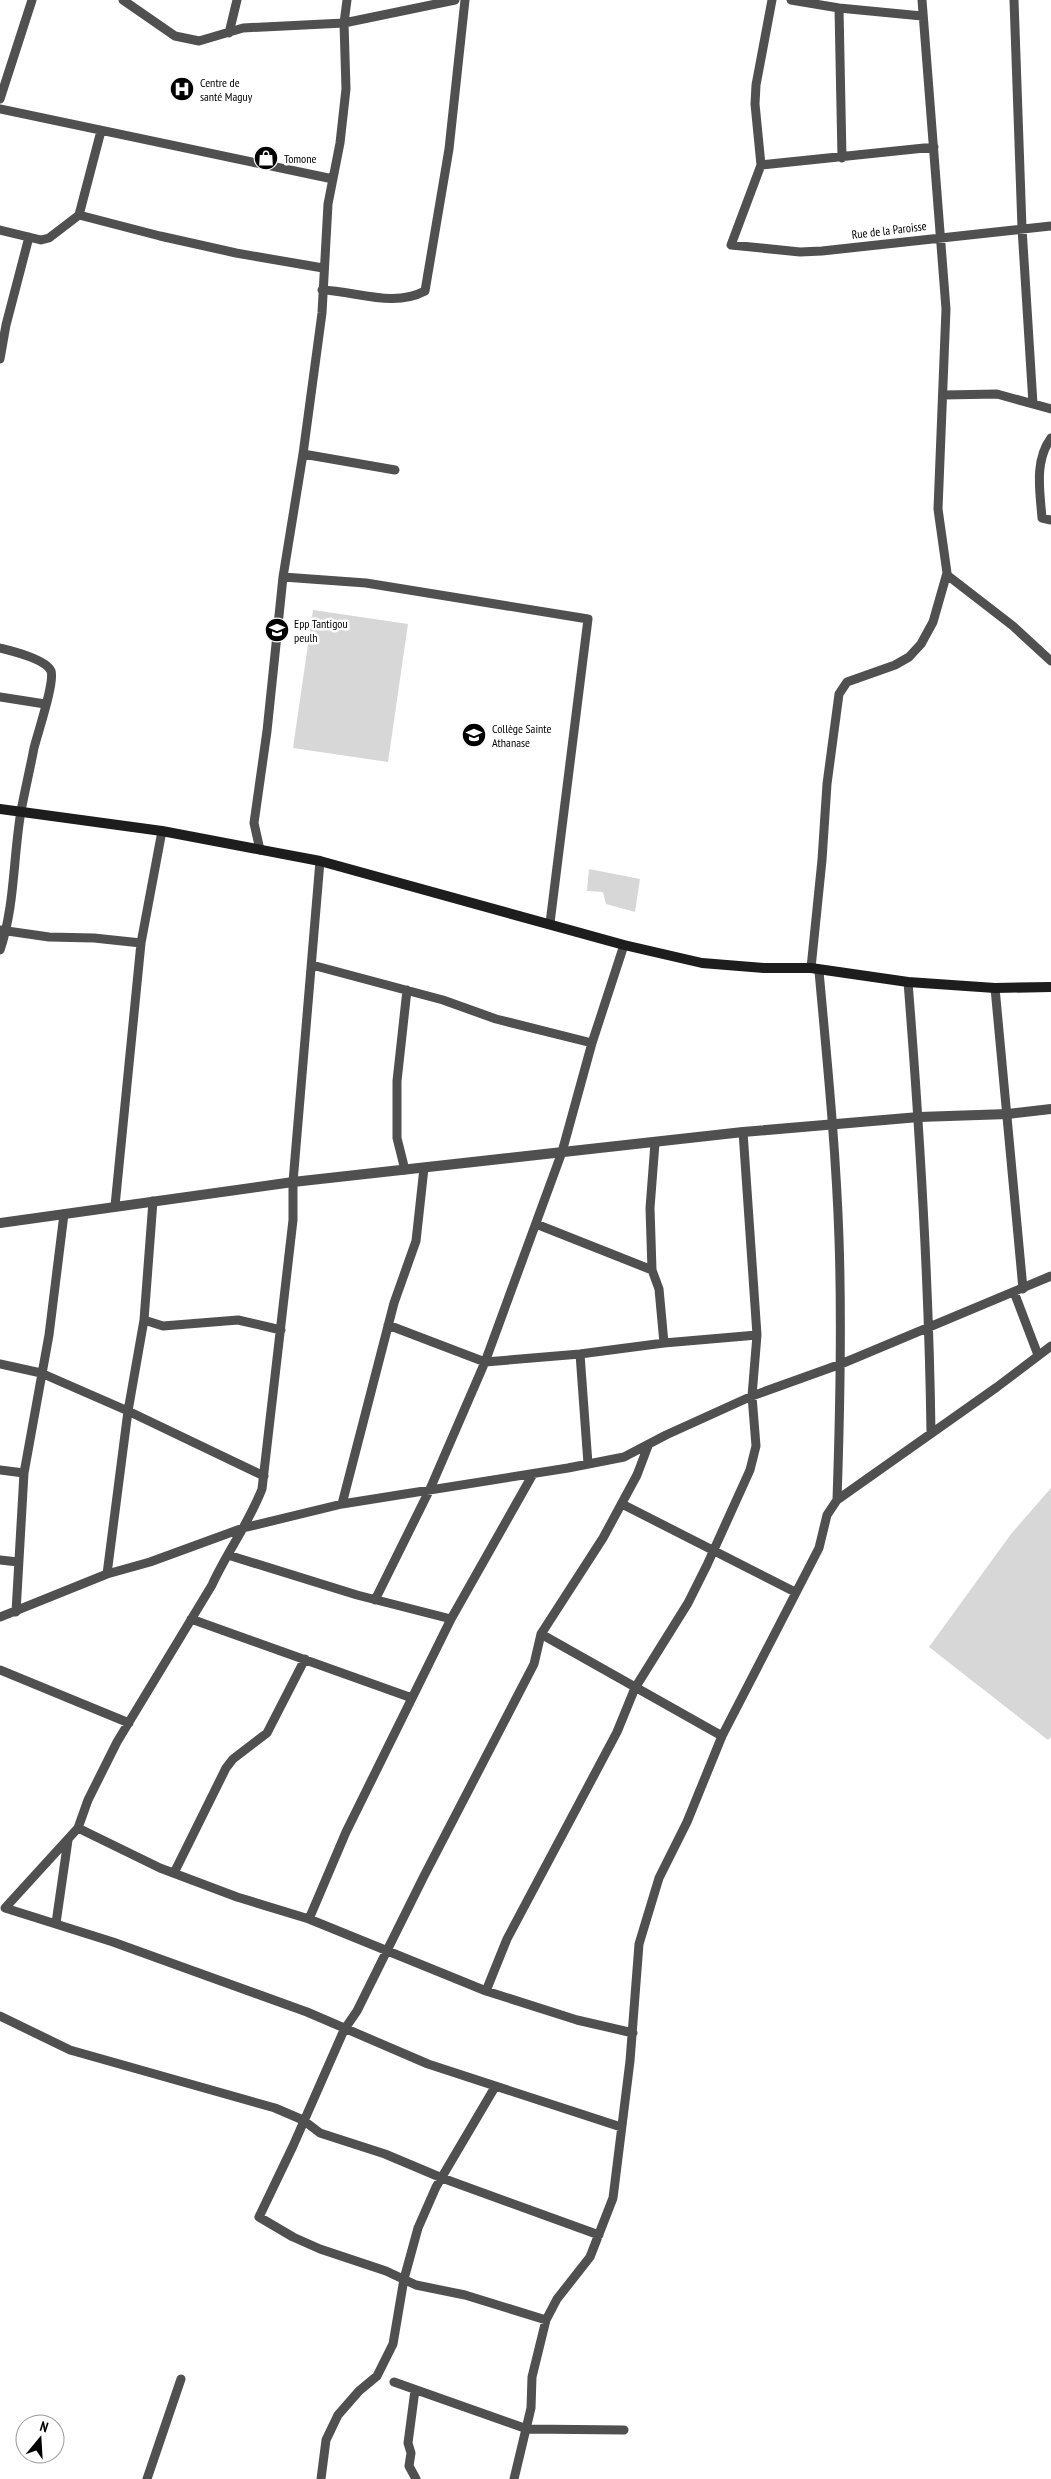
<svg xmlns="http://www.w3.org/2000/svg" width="1051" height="2479" font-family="'PT Sans Narrow',sans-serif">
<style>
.green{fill:#d7d7d7}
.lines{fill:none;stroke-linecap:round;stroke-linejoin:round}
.minor{stroke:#505050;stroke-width:9}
.tertiary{stroke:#505050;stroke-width:10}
.secondary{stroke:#1d1d1d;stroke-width:10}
.labels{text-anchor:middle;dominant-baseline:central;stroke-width:5;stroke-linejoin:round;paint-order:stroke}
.poi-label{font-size:12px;fill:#000;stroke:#fff;text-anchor:start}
.street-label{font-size:12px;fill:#000;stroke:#fff}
</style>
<rect width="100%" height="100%" fill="#fff"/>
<path class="green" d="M313 610 408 624 388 762 293 748Z
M589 869 640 879 635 912 606 904 603 892 587 891Z
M1051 1488V1737L1048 1740 929 1647 1011 1534Z"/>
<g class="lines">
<path class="minor" d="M123 0 175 36 199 41 243 28 344 23 455 0
M772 0 756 85 755 104 761 165 731 245 800 252 822 251 1051 226
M791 0 839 8 922 16
M1014 0 1022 228 1033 404
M839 8 842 158
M229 33 237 0
M0 99 32 0
M0 109 333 179
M761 165 934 147
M79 215 160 236 236 253 323 268
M0 230 41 240 49 238 79 215 101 131
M322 290C356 291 393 308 425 291L449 149 465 0
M0 359 6 325 29 237
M943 395 997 394 1051 409
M1051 438C1034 461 1040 492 1042 518L1051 520
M303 454 395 470
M947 575 1013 626 1051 661
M283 577 366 583 588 619 550 923
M0 648C12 651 46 659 51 671 55 682 38 732 34 748 30 769 25 790 21 811 13 858 15 906 0 950
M0 697 45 704
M260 850 254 823 267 731 283 577 303 454 322 313 328 204 340 143 346 89 344 23 347 0
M320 861 293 1182V1220L262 1489C249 1523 227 1552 212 1585L117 1742 88 1800 78 1828 5 1908 113 1942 307 2012 428 2064 621 2127
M0 930 49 937 94 938 141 943
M312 965 443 1000 496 1019 592 1043 562 1152 485 1362 430 1489 375 1600
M811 968 822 860 827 784 839 694 847 682 895 665 909 657 921 644 933 622 947 573 938 509 946 309 922 0
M819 971C827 1060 836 1149 839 1239 842 1326 840 1413 837 1500
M908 982C920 1133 929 1283 931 1433
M995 988 1023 1289
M592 1043 624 945
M655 1143 650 1208 652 1270 659 1289 664 1343
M405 1170 397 1138V1081L407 990
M115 1206 141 943 162 831
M536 1224 652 1270
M1014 1292 1038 1355
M144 1320 163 1326 238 1320 281 1330
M388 1325 485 1362 580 1354 664 1343 757 1335
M580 1354 588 1464
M0 1364 41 1373 128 1411 264 1476
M0 1470 24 1473
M342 1504 394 1303 416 1241 424 1168
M622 1504 795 1592
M228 1555 357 1595 451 1619 533 1474
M0 1560 18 1562
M107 1574 128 1411 144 1320 153 1201
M16 1612 24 1473 49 1335 64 1214
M0 1617 107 1574 150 1562 243 1528 342 1504 568 1468 624 1457 666 1435 752 1396 841 1364 1051 1276
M191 1619 412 1698
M541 1634 722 1736 819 1548 827 1515 837 1500 997 1387 1051 1346
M0 1670 129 1723
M78 1828 160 1868 237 1897 309 1919 486 1991 577 2020 633 2033
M174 1873 226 1768 233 1759 267 1733 305 1659
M309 1919 346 1832 451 1619
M56 1923 68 1840
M486 1991 507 1939 617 1732 635 1688 688 1603 707 1565 750 1470 756 1446 752 1396 757 1335 743 1132
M0 2016 70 2050 275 2108 303 2120 320 2133 385 2154 442 2178 599 2235
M546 2320 465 2295 416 2285 386 2271 320 2249 293 2237 259 2217 293 2146 344 2030 357 2011 424 1876 534 1664 541 1634 603 1538 637 1475 648 1446
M394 2382 527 2429 624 2430
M415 2390 408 2443 411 2453 409 2466 416 2479
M147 2479 181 2379
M321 2479 326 2440 338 2415 359 2391 377 2376 393 2344 404 2279 418 2228 436 2187 495 2087
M514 2479 531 2408 532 2377 546 2320 557 2299 590 2257 613 2198 630 2061 639 1944 659 1878 687 1822 722 1736"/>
<path class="tertiary" d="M0 1223 293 1182 743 1132 919 1117 1008 1114 1051 1109"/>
<path class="secondary" d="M0 809 162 831 320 861 624 945 702 963 764 968H811L908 982 995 988 1051 987"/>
</g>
<defs>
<g id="hospital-disc" transform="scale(1.25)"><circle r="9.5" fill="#000" stroke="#fff"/><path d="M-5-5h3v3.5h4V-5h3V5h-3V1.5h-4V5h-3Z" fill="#fff"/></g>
<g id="shop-disc" transform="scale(1.25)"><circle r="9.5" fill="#000" stroke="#fff"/><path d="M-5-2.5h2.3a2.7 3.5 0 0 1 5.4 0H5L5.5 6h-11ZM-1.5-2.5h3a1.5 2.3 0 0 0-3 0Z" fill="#fff"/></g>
<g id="school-disc" transform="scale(1.25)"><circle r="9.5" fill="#000" stroke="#fff"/><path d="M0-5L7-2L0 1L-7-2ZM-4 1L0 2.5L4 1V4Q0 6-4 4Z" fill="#fff"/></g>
</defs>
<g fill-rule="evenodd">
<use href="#hospital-disc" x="182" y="89"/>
<use href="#shop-disc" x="266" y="158"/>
<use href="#school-disc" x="277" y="630"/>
<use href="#school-disc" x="474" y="735"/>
</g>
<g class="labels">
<g class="poi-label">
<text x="200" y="82">Centre de<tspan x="200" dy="14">santé Maguy</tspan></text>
<text x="284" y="158">Tomone</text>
<text x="294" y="623">Epp Tantigou<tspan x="294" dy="14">peulh</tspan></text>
<text x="492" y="728">Collège Sainte<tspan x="492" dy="14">Athanase</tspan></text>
</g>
<g class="street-label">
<text transform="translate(889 230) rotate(-7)">Rue de la Paroisse</text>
</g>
</g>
<g transform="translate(40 2439) rotate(18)"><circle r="24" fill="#ffffff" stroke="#999999"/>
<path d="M0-4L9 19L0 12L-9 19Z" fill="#000000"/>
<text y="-8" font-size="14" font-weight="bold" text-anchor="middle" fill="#000000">N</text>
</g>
</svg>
